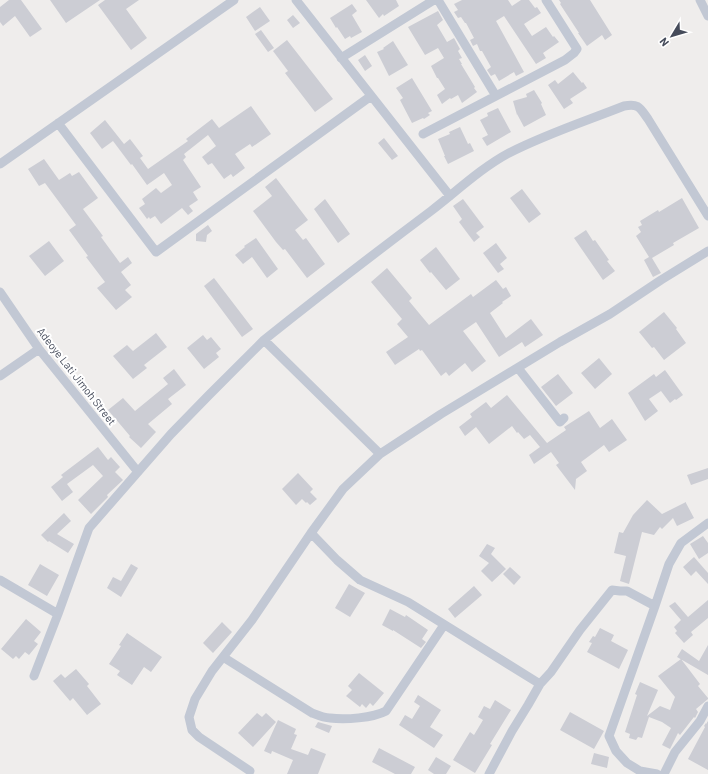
<svg xmlns="http://www.w3.org/2000/svg" width="708" height="774" font-family="Barlow,sans-serif">
<style>
.building{fill:#cccdd4}
.lines{fill:none;stroke-linecap:round;stroke-linejoin:round}
.minor{stroke:#c2c8d4;stroke-width:9}
.labels{text-anchor:middle;dominant-baseline:central;stroke-width:4;stroke-linejoin:round;paint-order:stroke}
.street-label{font-size:11px;fill:#454b5a;stroke:#fff}
</style>
<rect width="100%" height="100%" fill="#efedec"/>
<path class="building" d="M9 0H21L42 29 30 37 15 16 3 26 0 22V7Z
M50 0H100L66 23Z
M105 0H139L126 9 147 38 131 50 98 5Z
M366 0H396L399 6 384 16 383 14 379 18Z
M462 0H508L512 6 521 0H529L535 8 537 7 541 13 524 24 532 36 546 27 553 37 554 36 559 42 543 53 546 58 536 64 504 16 496 21 524 72 516 76 514 72 499 81 495 74 491 76 487 70 491 67 482 51H480L477 44 473 46 470 40 474 38 466 23H465L461 17 458 18 454 12 458 10 454 4Z
M559 0H590L612 35 605 40 602 35 587 46 578 33H579L560 4 561 3Z
M352 4 357 11 352 15 362 32 351 38 350 36 345 39 337 27 336 28 330 18Z
M260 7 270 21 255 31 246 17Z
M438 11 443 20 437 25 447 42 454 38 460 49 458 51 462 58 459 59 462 64H461L475 87 474 88 477 92 462 103 458 95 451 99 450 98 442 104 437 95 445 89 438 78H437L431 66 444 58 438 48 425 55 408 27Z
M293 15 300 23 293 28 287 20Z
M261 30 274 48 268 52 255 34Z
M287 40 333 99 315 112 285 73 288 71 273 51Z
M393 41 408 65 389 76 377 52 384 49 383 48Z
M365 55 372 66 365 71 358 60Z
M573 72 582 83 583 82 587 88 570 99 573 103 564 109 548 85 555 80 558 84Z
M412 78 432 111 428 113 430 115 424 119 423 118 412 123 400 100 403 98 396 88Z
M534 90 542 103 541 104 546 115 524 127 517 114V115L513 101 527 97 526 94Z
M251 106 271 134 252 147 250 144 235 154 245 168 233 177 231 174 224 179 212 163 208 165 202 157 216 146 208 135 184 154 186 157 183 160 201 187 193 192 198 200 189 206 193 211 188 215 182 208 161 224 155 216 150 219 149 217 147 219 139 208 145 204 142 199 156 188 161 193 172 185 164 173 147 185 132 164 131 165 113 141 102 149 90 133 105 120 124 144 130 139 143 156 140 158 148 169 188 141 186 139 212 119 219 128Z
M498 108 511 132 487 146 482 138 488 135 480 120 488 116 487 113Z
M460 127 468 144 470 143 474 151 448 164 444 156H445L438 139 450 134 449 132Z
M384 138 398 156 392 160 378 143Z
M44 159 59 180 70 173 72 176 79 172 98 198 83 209 103 236 101 237 120 263 128 257 132 263 121 272 131 285 125 290 132 297 116 310 97 288 105 282 86 257 88 256 69 230 76 225 45 183 39 186 28 169Z
M276 178 308 220 295 230 303 240 306 238 325 264 307 278 285 249 283 250 276 242 253 211 272 196 265 187Z
M522 189 541 214 529 223 510 198Z
M682 198 699 228 673 243 674 245 652 258 661 273 653 277 644 260 649 257 636 236 641 232 638 227 642 225 640 221 658 210 659 212Z
M325 199 350 234 338 243 314 209Z
M463 199 484 227 476 233 480 237 474 242 459 222 462 219 453 206Z
M208 225 212 231 207 235 206 242 196 241V234Z
M586 230 593 241 595 240 609 260 607 261 615 271 603 280 574 238Z
M256 238 278 269 267 278 252 257 243 264 235 255 245 247 244 246Z
M49 241 64 261 45 276 29 256Z
M496 243 507 258 500 264 504 269 498 273 483 253Z
M436 247 460 279 446 290 431 272 430 273 420 260Z
M387 268 412 298 409 301 429 325 471 294 473 297 496 280 503 289 506 287 511 296 502 302 503 303 490 313 506 338 531 319 543 335 525 347 522 342 499 357 476 322 463 331 486 361 472 372 465 363 449 376 446 372 441 376 422 350 420 351 419 349 395 365 386 352 408 337 397 324 402 319 371 282Z
M214 278 253 329 242 337 204 286Z
M664 312 677 328 676 329 686 343 664 360 654 347 652 348 639 332Z
M156 333 167 347 144 365 147 368 133 379 113 356 127 345 133 351Z
M203 335 207 340 211 337 221 349 216 353 219 357 204 369 187 348Z
M599 358 612 374 595 389 581 373Z
M174 369 186 385 168 399 172 404 148 424 156 432 141 448 129 437 130 436 108 410 123 398 135 411 168 384 163 378Z
M665 370 683 395 676 400 675 399 670 403 661 391 649 399 658 411 645 421 628 393 654 374 656 377Z
M558 374 573 393 556 406 541 387Z
M507 395 547 443 566 430 564 427 589 411 600 428 612 419 627 440 609 452 604 445 581 462 587 471 576 479 575 490 556 465 559 463 551 452 534 464 529 455 540 447 530 435 524 439 518 432 517 433 512 426 489 444 476 427 465 436 459 427 472 417 470 414 486 402 491 408Z
M98 447 108 460 111 457 120 467 115 472 123 480 107 495 108 497 91 514 78 500 103 476 93 465 67 484 73 492 62 501 51 487 63 477 61 475Z
M708 468V479L691 485 687 475Z
M298 473 313 489 310 492 317 499 310 505 307 502 306 503 302 499 296 505 282 489Z
M647 500 662 514 686 502V503L694 518 677 526 673 518 662 529 660 527 654 535 642 532 629 584 620 581 626 556 614 553 619 532 623 533 633 515Z
M64 513 71 521 57 534 74 544 68 553 49 541 48 542 41 535Z
M703 536 708 543V553L699 559 690 544Z
M487 544 495 548 491 554 506 569 492 582 481 571 489 563 479 556Z
M694 557 708 573V584L696 571 691 576 683 567Z
M40 564 59 575 47 596 28 585Z
M131 564 138 568 121 597 107 588 113 577 121 581Z
M510 567 521 577 514 585 503 574Z
M349 584 365 593 350 617 335 608Z
M474 586 482 595 455 618 448 609Z
M708 600V618L691 632 693 635 684 643 675 633 677 631 674 627 681 620 669 606 675 602 688 617Z
M390 609 405 617 406 615 428 630 422 639 426 642 421 648 393 630V631L382 625Z
M26 619 41 632 34 641 38 644 29 655 25 652 19 659 16 656 13 659 1 649Z
M222 622 232 632 213 653 203 643Z
M600 628 614 635 611 641 628 650 619 669 587 652 592 643 589 642 593 636 595 637Z
M127 633 162 657 151 672 144 667 132 685 117 675 120 671 109 664 121 646 119 645Z
M708 645V675L677 657 682 649 699 661Z
M681 659 700 684 698 686 708 698V699L696 709 698 712 695 718 694 717 680 735 678 733 670 749 662 745 671 728 662 722 649 717 642 738 638 737 636 740 629 738 630 734 625 732 637 695 635 694 640 682 658 690 647 716 660 706 670 710 675 697 658 676Z
M76 669 89 684 87 686 101 704 87 715 73 698 70 701 53 681 61 674 65 678Z
M359 673 384 693 373 706 370 703 366 708 362 704 360 707 346 696 352 690 348 686Z
M418 695 441 710 430 727 443 735 434 748 399 725 405 715 412 719 420 706 414 702Z
M495 700 511 710 490 744 492 745 475 773 453 760 470 732 474 735 483 720 478 717 484 706 490 709Z
M570 712 604 731 594 749 560 730Z
M257 713 262 717 266 713 276 722 253 747 238 733Z
M278 720 296 729 294 734 297 735 291 749 308 755 311 748 326 754 318 774H287L293 760 272 751 271 754 264 751Z
M708 721V770L688 759 705 727 704 726 706 723V724Z
M318 722 332 726 329 733 315 727Z
M379 748 415 767 411 774H395L372 762Z
M594 753 609 757 607 768 591 764Z
M436 757 451 766 446 774H434L428 770Z"/>
<g class="lines">
<path class="minor" d="M296 0 450 196
M438 0 496 96
M700 0 708 16
M341 58 434 0
M58 123 156 252 371 96
M423 134 565 60 574 53 577 49 546 0
M0 164 234 0
M0 292 39 349 138 472
M518 368 560 422 564 418
M0 376 39 349
M380 454 264 340C319 296 375 253 431 211 457 191 481 168 509 153 546 134 586 121 624 106 639 103 640 108 648 119L708 216
M0 580 58 614
M223 657 312 713C317 715 324 718 330 718 345 720 373 718 386 711L444 625
M34 676 58 614 89 528 171 434 209 395 264 340
M540 684 408 602 360 580 337 560 311 533 343 489 380 454 441 414 560 342 610 314 661 280 708 251
M250 771 199 737 192 730 189 717 195 699 212 671 252 620 311 533
M489 774 512 731 528 705 540 684 551 672 580 630 612 590 620 591H627L655 606
M657 774 640 771 627 763 616 751 609 736 655 606 669 564 681 543 708 523
M664 774 675 752 700 721 708 706"/>
</g>
<g class="labels">
<g class="street-label">
<text transform="translate(77 376) rotate(52)">Adeoye Lati Jimoh Street</text>
</g>
</g>
<g transform="translate(672 36) rotate(232)" stroke="#ffffff" stroke-width="3" paint-order="stroke">
<path d="M0-3L7 15L0 10L-7 15Z" fill="#454b5a"/>
<text y="-6" font-size="11" font-weight="bold" text-anchor="middle" fill="#454b5a">N</text>
</g>
</svg>
